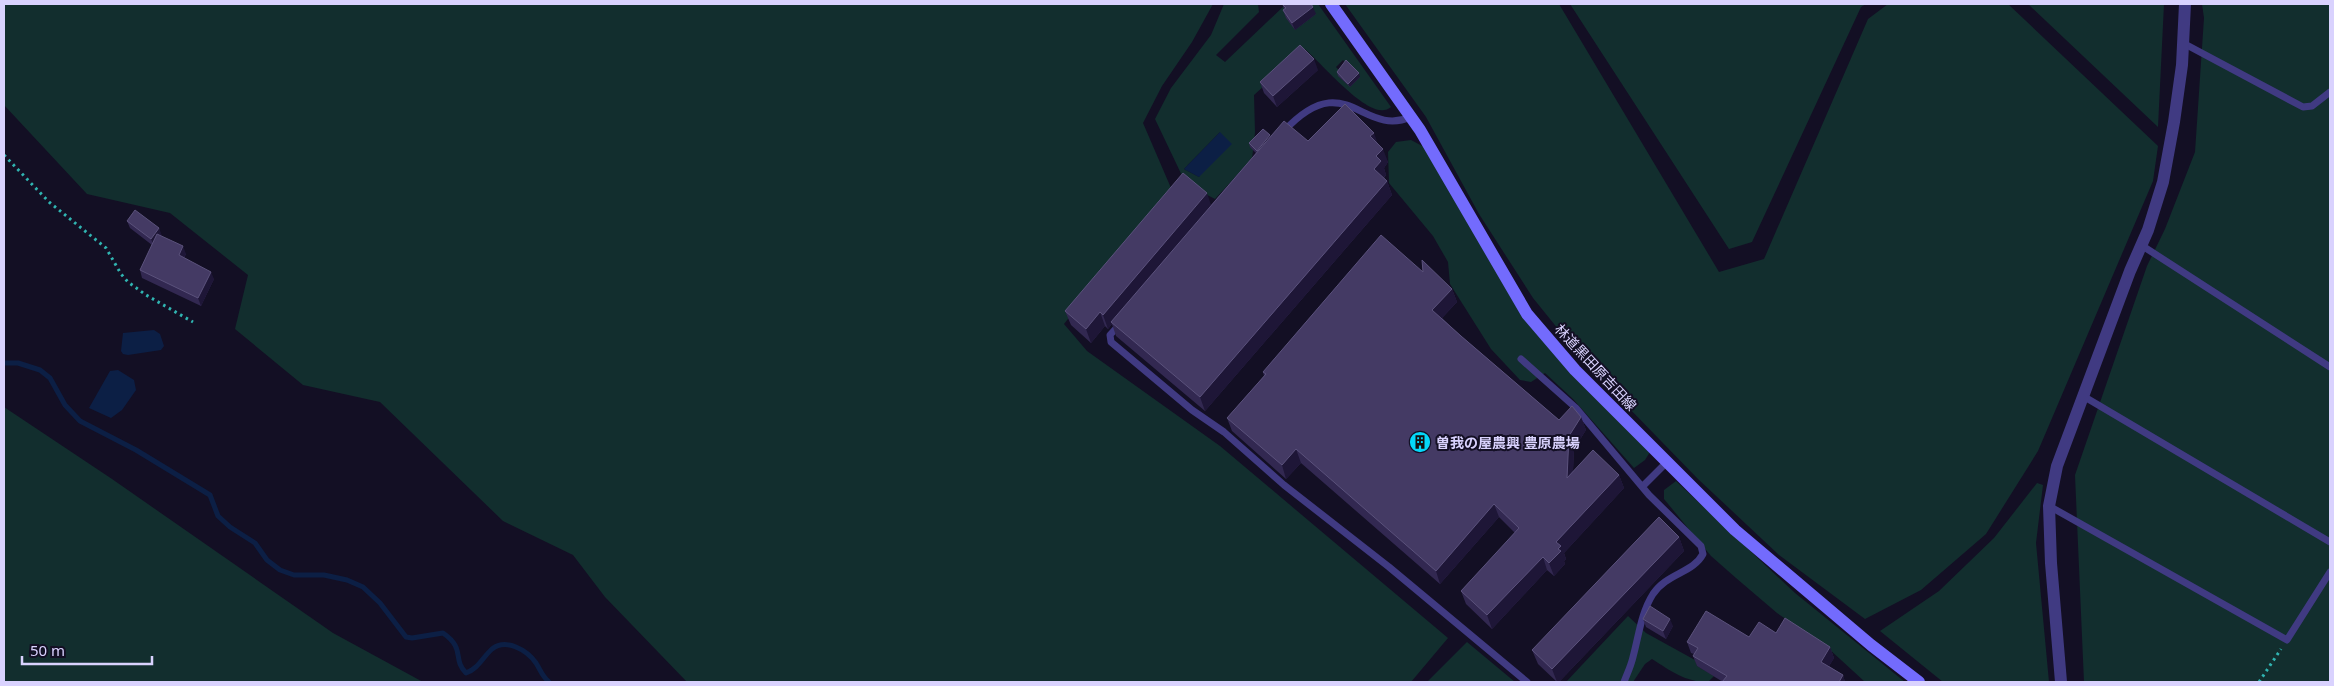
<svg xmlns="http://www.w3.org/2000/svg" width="2334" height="686" font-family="'Noto Sans','Noto Sans JP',sans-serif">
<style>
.green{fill:#122e2e;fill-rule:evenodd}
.water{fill:#0c1f45}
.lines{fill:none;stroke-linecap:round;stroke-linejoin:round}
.stream{stroke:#0c1f45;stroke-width:5}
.path{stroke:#30b4b1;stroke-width:3;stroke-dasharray:2.5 4;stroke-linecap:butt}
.lane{stroke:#403a82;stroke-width:7}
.street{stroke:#403a82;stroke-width:12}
.secondary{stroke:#736bfd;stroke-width:12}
.wall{fill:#322851}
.shaded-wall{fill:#1e1637}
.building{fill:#443a64;stroke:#5b527c}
.labels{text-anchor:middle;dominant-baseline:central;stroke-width:4;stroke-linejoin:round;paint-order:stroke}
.street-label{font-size:14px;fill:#d9d2fe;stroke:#130f24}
.poi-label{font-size:14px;font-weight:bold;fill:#d9d2fe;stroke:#130f24;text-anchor:start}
</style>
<rect width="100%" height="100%" fill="#130f24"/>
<path class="green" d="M4 4H1213L1192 42 1162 86 1143 123 1171 188 1064 324 1087 351 1220 446 1448 638 1411 682H687L605 597 573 555 503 521 380 402 303 385 235 329 248 275 170 213 87 194 4 105Z
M1224 4H1258L1259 12 1216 55 1225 62 1286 4H1318L1391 107C1389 108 1387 110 1384 110 1364 114 1320 62 1305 49L1254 95 1255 132 1252 159 1215 199 1186 184 1155 119 1171 88 1211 35ZM1343 60 1360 77H1345L1336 67ZM1220 132 1199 177 1184 169Z
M1345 4H1559L1719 272 1764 259 1868 19 1888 4H2008L2158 146 2153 181 2038 451 1986 534 1921 590 1865 619 1779 555 1698 479 1588 366 1533 298 1479 214 1426 117Z
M1570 4H1866L1861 7 1752 242 1729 249Z
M2028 4H2164L2158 127Z
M2202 4H2330V682H2084L2075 475 2147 266 2165 229 2195 152 2204 18Z
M1411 140 1426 148 1522 313 1650 452 1645 460 1634 468 1573 399 1545 373 1531 382 1520 380 1491 349 1450 284 1448 262 1433 236 1389 183 1388 152 1396 142Z
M4 407 112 479 333 633 423 682H4Z
M1676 481 1795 593 1905 682H1865L1828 648 1777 613 1736 578 1711 556 1664 499V490Z
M2037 483 2043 485 2036 543 2049 682H1943L1880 631 1939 591 1994 538Z
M1628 616 1646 633 1695 660 1697 666 1714 676 1708 682C1685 682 1671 671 1652 659L1645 664 1633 682H1566Z
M1467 642 1515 682H1427Z"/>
<path class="water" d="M1220 132 1232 144 1199 177 1184 169Z
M154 330 160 334 164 346 161 350 128 355 123 354 121 351 123 333Z
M118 370 134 380 136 390 122 410 111 418 89 408 110 371Z"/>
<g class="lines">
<path class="stream" d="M4 363H18L40 370 50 378 65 405 80 421 136 450 210 495 218 516 230 527 255 543 267 560 280 570 294 575H324L347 580 363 587 380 603 406 637 412 638 443 633C466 649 452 659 466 673 479 668 482 658 492 649 506 638 527 650 536 663 541 671 542 676 549 682"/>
<path class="path" d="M4 155 49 202 106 248 121 274 128 282 146 295 193 322
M2259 682 2281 649"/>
<path class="lane" d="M2183 43 2303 107 2312 106 2330 92
M1284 131C1346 65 1361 138 1411 117
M2141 245 2330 367
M1120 324 1110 335 1111 342 1192 410 1224 432 1284 485 1389 567 1527 682
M1521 359 1576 408 1649 495 1701 546 1703 554C1693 573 1667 573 1653 594 1641 613 1639 635 1633 657 1631 666 1627 674 1624 682
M2083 396 2330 542
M1643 486 1667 462
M2049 506 2287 640 2330 572"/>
<path class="street" d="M2061 682 2051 563 2049 506 2057 466 2130 271 2148 230 2163 182 2174 122 2182 65 2185 4"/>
<path class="secondary" d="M1331 4 1420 130 1527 314 1575 370 1735 530 1871 645 1919 682"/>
</g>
<path class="wall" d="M1282 4 1316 14 1295 30 1286 18 1283 10 1284 9Z
M1318 70 1277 107 1264 93 1260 82Z
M1337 72 1360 77 1350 87 1338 76Z
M1270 137 1308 141 1378 144 1388 162 1384 168 1386 175 1384 178 1387 181 1392 195 1205 411 1116 336 1112 324 1108 329 1105 326 1091 343 1071 325 1065 311 1211 205 1256 153 1250 147 1249 143Z
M127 221 159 228 161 236 186 254 184 258 214 279 201 306 142 278 140 270 152 245 130 228Z
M1423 272 1452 289 1457 302 1442 318 1461 336 1559 420 1581 417 1586 430 1574 449 1573 471 1619 475 1624 488 1564 553 1566 559 1564 561 1565 564 1554 576 1547 570 1492 629 1466 604 1461 591 1515 533 1499 517 1440 584 1301 463 1286 479 1232 431 1227 418 1264 376 1263 372Z
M1679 537 1684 551 1559 682H1557L1538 664 1532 650Z
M1643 619 1673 626 1666 639 1646 627Z
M1776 633 1830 647 1834 658 1829 666 1843 675 1845 682H1722H1723L1697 666 1693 656 1694 654 1691 653 1687 642 1749 637Z"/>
<path class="shaded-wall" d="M1313 7 1316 14 1295 30 1292 23Z
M1314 59 1318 70 1277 107 1273 96Z
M1359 73 1360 77 1350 87 1348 84Z
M1374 133 1379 147 1370 136Z
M1270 135 1271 139 1258 154 1257 151Z
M1383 149 1388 162 1384 168 1386 175 1379 182 1374 169 1376 156Z
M1387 181 1392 195 1205 411 1200 397Z
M1207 193 1212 208 1111 322 1112 324 1108 329 1103 315Z
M159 228 162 236 154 246 151 239Z
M183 246 186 254 181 262 179 255Z
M211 272 214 279 201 306 198 298Z
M1452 289 1457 302 1437 323 1432 310Z
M1100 312 1105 326 1091 343 1086 329Z
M1581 417 1586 430 1574 449 1572 491 1567 478 1569 436Z
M1296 449 1301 463 1286 479 1282 465Z
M1619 475 1624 488 1564 553 1566 559 1564 561 1565 564 1554 576 1549 563 1556 542Z
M1494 504 1499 517 1440 584 1436 571Z
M1679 537 1684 551 1559 682H1557L1552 669Z
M1543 557 1547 570 1492 629 1487 615Z
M1670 619 1673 626 1666 639 1663 631Z
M1830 647 1834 658 1825 672 1821 662Z
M1843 675 1845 682H1839Z"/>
<path class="building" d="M1282 4H1311L1313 7 1292 23 1283 10 1286 8Z
M1300 45 1314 59 1273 96 1260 82Z
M1346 60 1359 73 1348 84 1337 72Z
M1345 104 1374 133 1370 136 1383 149 1376 156 1381 161 1374 169 1387 181 1200 397 1111 322 1284 121 1308 141Z
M1263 129 1270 135 1257 151 1249 143Z
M1183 173 1207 193 1103 315 1100 312 1086 329 1065 311Z
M135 210 159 228 151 239 127 221Z
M157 234 183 246 179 255 211 272 198 298 140 270Z
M1381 235 1423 272 1422 260 1452 289 1432 310 1461 336 1559 420 1572 406 1581 417 1569 436 1567 478 1593 450 1619 475 1556 542 1561 546 1558 549 1561 551 1549 563 1543 557 1487 615 1461 591 1519 528 1494 504 1436 571 1296 449 1282 465 1227 418 1266 374 1263 372Z
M1659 517 1679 537 1552 669 1532 650Z
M1650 606 1670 619 1663 631 1643 619Z
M1706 611 1749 637 1759 622 1776 633 1785 618 1830 647 1821 662 1843 675 1839 682H1722L1727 676 1693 656 1698 648 1687 642Z"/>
<defs>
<g id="building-disc" transform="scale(1.125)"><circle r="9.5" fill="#04d7f9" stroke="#130f24"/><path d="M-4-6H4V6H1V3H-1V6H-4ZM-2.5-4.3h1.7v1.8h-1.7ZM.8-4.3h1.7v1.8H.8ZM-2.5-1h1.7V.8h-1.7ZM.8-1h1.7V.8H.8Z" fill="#111"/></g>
</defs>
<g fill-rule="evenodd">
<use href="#building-disc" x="1420" y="442"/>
</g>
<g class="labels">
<g class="street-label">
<text transform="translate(1596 367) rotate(47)">林道黒田原吉田線</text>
</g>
<g class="poi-label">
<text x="1436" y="442">曽我の屋農興 豊原農場</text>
</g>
</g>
<rect width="2334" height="686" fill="none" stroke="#d9d2fe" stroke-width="10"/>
<path d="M22 656v8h130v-8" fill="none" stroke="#d9d2fe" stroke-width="2.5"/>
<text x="30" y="656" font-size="15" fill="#d9d2fe" stroke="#130f24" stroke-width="4" paint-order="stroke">50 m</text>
</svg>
